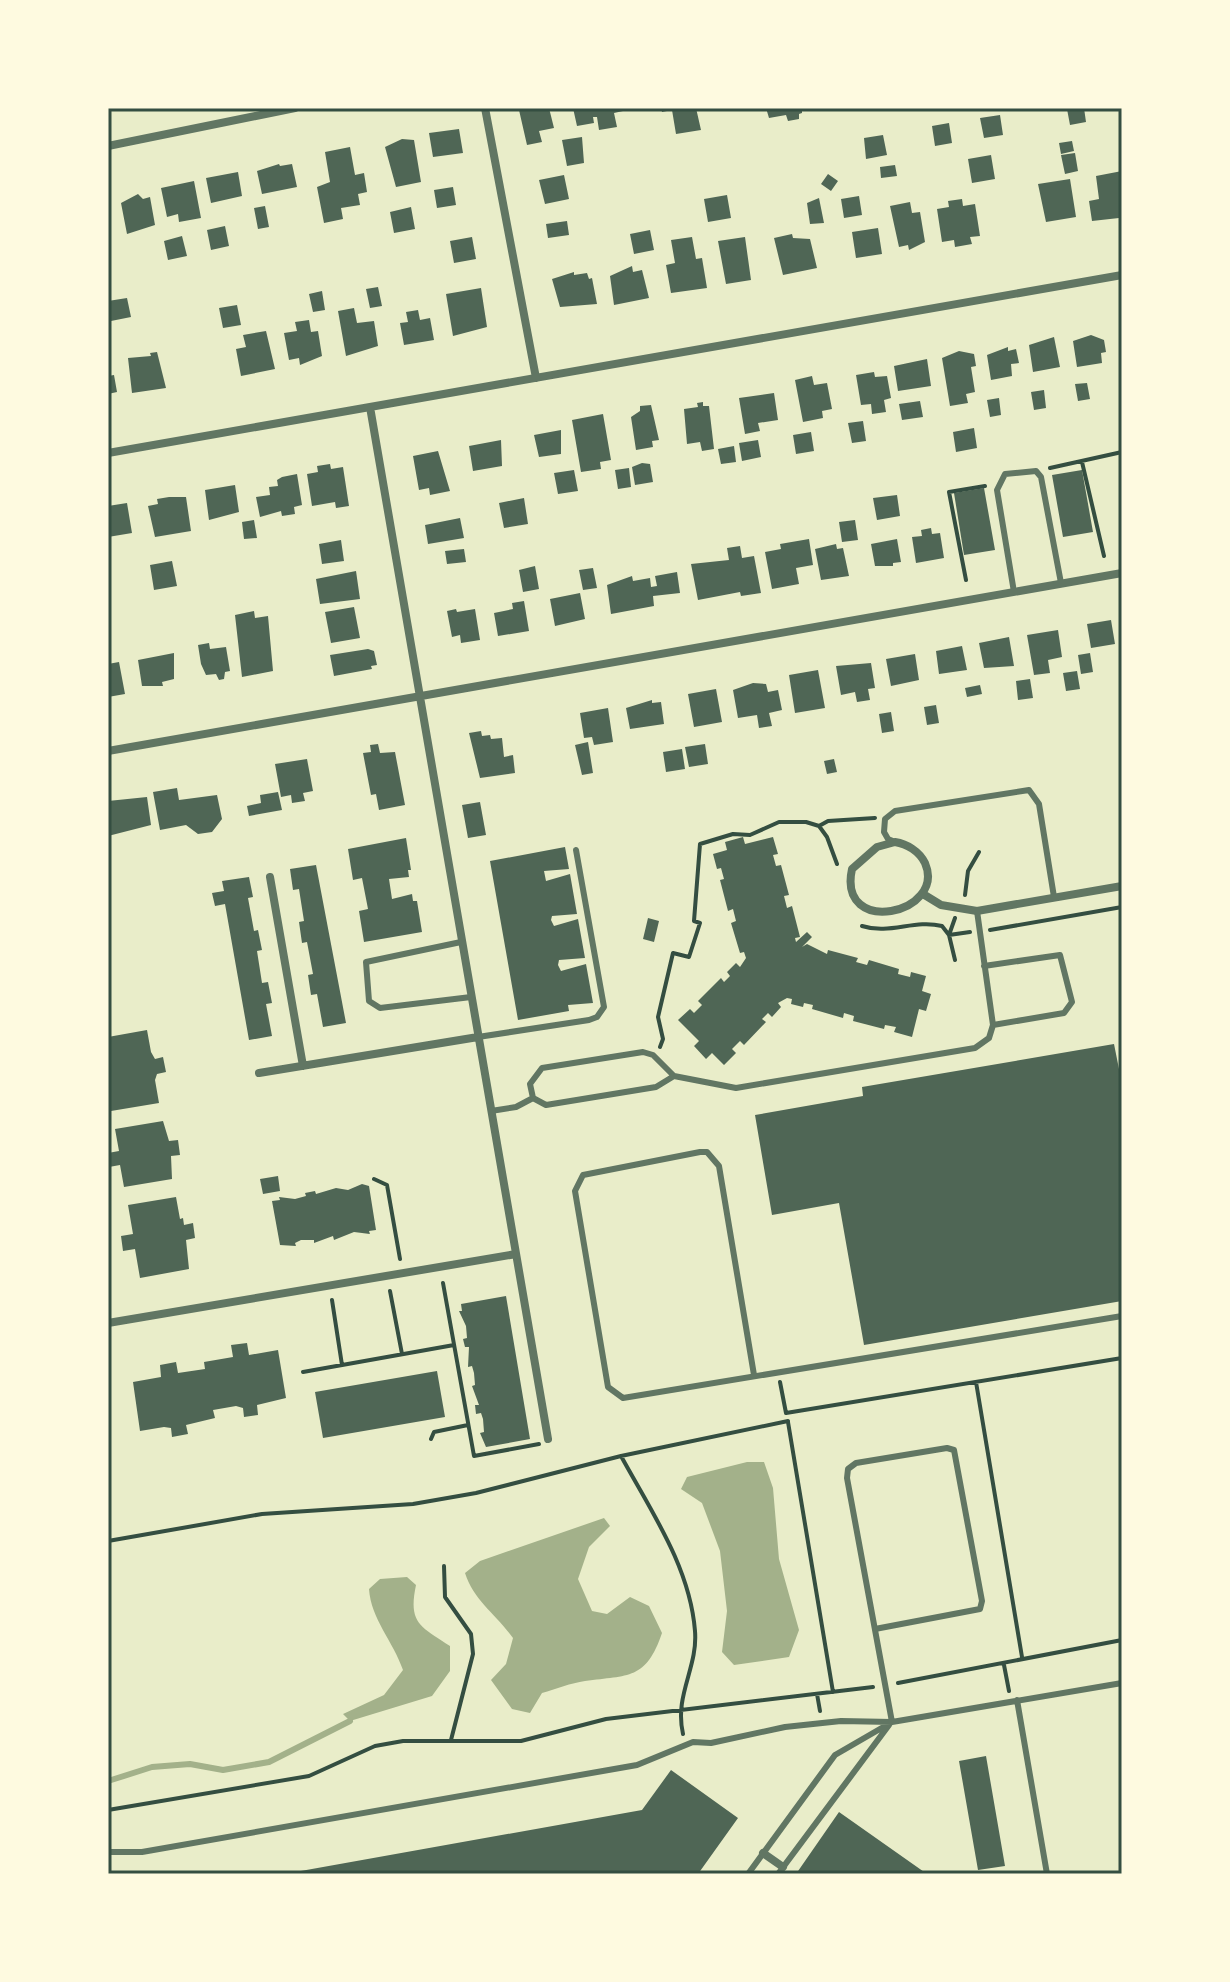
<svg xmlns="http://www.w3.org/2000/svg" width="1230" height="1982" font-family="'Roboto Condensed',sans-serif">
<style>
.water{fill:#a3b18a}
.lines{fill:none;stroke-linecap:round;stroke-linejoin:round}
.stream{stroke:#a3b18a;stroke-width:6}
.building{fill:#4f6655}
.path{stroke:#344e41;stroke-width:4}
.service{stroke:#617663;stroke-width:6}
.minor{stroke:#617663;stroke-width:8}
.neatline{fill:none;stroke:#344e41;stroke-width:3}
</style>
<rect width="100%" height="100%" fill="#e9edc9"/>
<path class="water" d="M747 1462H764L773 1488 779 1559 799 1630 789 1657 734 1665 722 1652 727 1611 720 1551 702 1503 681 1489 687 1477Z
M604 1518 610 1526 589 1547 578 1579 592 1611 607 1614 630 1597 649 1606 662 1633C646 1680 629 1675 585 1681 571 1683 556 1689 542 1693L530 1713 512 1709 491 1680 506 1664 513 1638C495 1613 474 1601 465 1573L480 1561Z
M407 1577 416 1585C408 1623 420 1626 450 1646V1671L432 1696 350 1721 343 1714 384 1695 403 1670C393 1641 371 1619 369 1589L380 1579Z"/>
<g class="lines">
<path class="stream" d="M108 1781 152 1767 190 1764 223 1770 269 1762 350 1721"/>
</g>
<path class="building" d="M549 108 554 128 539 131 542 142 527 145 519 110Z
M573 108H622L623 111 614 113 617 127 599 130 597 117H593L594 123 577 126Z
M661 108H696L701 130 676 134 672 110 662 112Z
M766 108H802V113L799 114V119L788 121 786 115 769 118Z
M1084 108 1086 122 1070 125 1067 109Z
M1000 115 1003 135 984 138 980 118Z
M949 123 952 143 935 146 932 126Z
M459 129 463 153 433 157 429 133Z
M883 135 887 155 866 159 864 138Z
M582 137 584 163 567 166 562 140Z
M402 139 414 140 421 182 396 187 385 147Z
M1072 141 1074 151 1061 154 1059 143Z
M350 147 355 175 364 173 367 192 358 194 360 205 341 208 343 219 324 223 317 187 330 182 325 152Z
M1075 153 1078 171 1065 174 1061 155Z
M991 155 995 179 972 183 968 159Z
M279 164 280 166 292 164 297 187 262 194 257 171Z
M895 165 897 176 881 178 880 167Z
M1122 171 1119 218 1092 221 1089 201 1099 199 1096 176Z
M238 172 242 196 211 203 206 178Z
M828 174 838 181 831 191 821 184Z
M564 175 569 199 545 204 539 180Z
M1070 179 1076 217 1046 222 1038 184Z
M194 181 201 218 179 222 178 214 167 217 161 188Z
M453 187 456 205 437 208 434 190Z
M138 194 143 199 150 197 155 225 127 234 121 203Z
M727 195 731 218 708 222 704 199Z
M859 196 862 215 844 218 841 199Z
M819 198 824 223 810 224 807 203Z
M962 199 963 206 975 204 980 236 970 237 972 244 955 247 954 240 942 242 937 209 949 207 948 201Z
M910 202 912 213 920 212 925 242 909 250 908 245 899 247 890 206Z
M265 206 269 227 258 229 254 208Z
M411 207 415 229 394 233 390 212Z
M567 221 569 235 548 238 546 224Z
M225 226 229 246 211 250 207 230Z
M878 228 882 254 856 258 852 232Z
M650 230 654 250 634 254 630 234Z
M792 234 793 238 810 239 817 268 783 275 774 238Z
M182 236 187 256 168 260 164 241Z
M472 237 476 259 454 263 450 241Z
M692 237 696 259 702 258 707 288 671 293 666 265 675 263 671 240Z
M745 237 751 280 726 284 718 241Z
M632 266 633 272 642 270 649 298 614 305 610 276Z
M574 272V275L587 273 589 279 592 278 597 304 560 307 552 279Z
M378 287 382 306 370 308 366 289Z
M481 288 487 327 453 336 446 294Z
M322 291 325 310 313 312 309 294Z
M127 298 131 317 111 321 108 301Z
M237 305 241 325 223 328 219 308Z
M354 308 357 323 374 321 378 346 346 356 338 311Z
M418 310 420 320 430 318 434 340 404 345 400 323 408 322 406 312Z
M309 320 311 332 318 331 322 356 300 365 299 358 289 360 284 333 297 331 295 322Z
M266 331 275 369 241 376 236 349 246 347 243 335Z
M1091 335 1104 340 1106 352 1101 353 1102 363 1077 367 1073 341Z
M1054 337 1060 367 1033 372 1029 345Z
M1008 347V351L1016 349 1019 363 1011 364 1012 376 991 380 987 355Z
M959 351 974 354 976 366 971 367 975 392 966 394 968 403 950 406 942 358Z
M157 352 166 388 132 393 128 358 151 356 150 353Z
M927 359 931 386 898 391 894 366Z
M874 372 875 377 887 376 891 398 884 400 886 412 872 414 871 404 861 405 856 375Z
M114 375 117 392 108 394V376Z
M812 376 814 385 827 383 832 409 822 411 823 418 803 422 795 380Z
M1087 383 1090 399 1078 401 1075 384Z
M1044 390 1046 408 1034 410 1031 392Z
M774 393 778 420 758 423 760 431 745 434 739 398Z
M999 398 1001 415 990 417 987 400Z
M920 401 923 417 902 420 899 404Z
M703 402V406H709L714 449 702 451 700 442 687 444 684 409 698 407 697 403Z
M651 405 659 440 652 441 653 447 636 450 631 417 640 411V406Z
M603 414 611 460 600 462 601 469 581 472 572 420Z
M863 421 866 441 852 443 848 423Z
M974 428 977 448 956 452 953 432Z
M561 430V454L539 457 534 435Z
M811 432 814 451 796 454 793 435Z
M501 440 502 466 473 471 469 446Z
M758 440 761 457 742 461 739 443Z
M734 446 736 462 721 464 718 449Z
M438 451 450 491 430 495 429 488 419 490 413 456Z
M642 463 650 464 653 482 635 485 632 467Z
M330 464 331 469 343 467 349 506 336 508 335 502 312 506 307 474 318 472 317 466Z
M629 468 631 487 618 489 615 470Z
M574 470 578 491 558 494 554 473Z
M1082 470 1093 532 1063 537 1052 475Z
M297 474 302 505 294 507 295 514 282 516 281 511 260 517 256 497 270 495 269 487 278 486 277 480 282 477Z
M235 485 239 512 209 520 205 490Z
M984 488 995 550 964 555 954 493Z
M897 495 900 516 877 520 873 498Z
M169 497H186L191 531 155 537 148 506 158 504 157 499Z
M524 498 528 524 504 528 499 503Z
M127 503 132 533 108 537V506Z
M460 518 464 538 428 544 425 525Z
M254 520 257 538 244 539 242 522Z
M855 520 858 540 842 542 839 522Z
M931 528 932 534 940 533 944 558 916 563 912 537 922 536 921 530Z
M809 539 813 565 796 568 799 584 772 589 765 552 781 549 780 544Z
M897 539 901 562 893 563V566H875L871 544Z
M341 540 344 561 322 564 319 544Z
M836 544 837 549 843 548 849 576 821 580 815 549Z
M740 546 742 558 754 556 761 593 741 596 740 592 698 600 691 564 729 560 727 548Z
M464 549 466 562 447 564 445 551Z
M172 561 177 586 154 590 150 565Z
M535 566 539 589 523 592 519 570Z
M593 568 597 588 583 590 579 570Z
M356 571 360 599 320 604 316 579Z
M677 572 680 593 653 596 654 606 611 614 607 585 632 576 633 581 650 578 651 587 657 586 655 576Z
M580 593 585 619 555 626 550 599Z
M524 601 529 631 498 636 494 613 513 609 512 603Z
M354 607 360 638 331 643 325 612Z
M456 609 457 612 475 609 480 640 461 643 460 635 452 637 447 611Z
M254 611 255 618 268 616 273 671 242 677 235 615Z
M1111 620 1115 644 1091 648 1087 624Z
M1058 630 1062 657 1048 660 1050 673 1034 675 1027 635Z
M1009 637 1014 666 984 668 979 643Z
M209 643 210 649 226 647 230 671 225 672 224 679 219 680 216 674 206 675 201 664 198 645Z
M962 646 967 670 939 674 936 651Z
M368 649 374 651 377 665 371 666 372 669 334 676 330 655Z
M174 653V679L162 682 163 686H142L138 660Z
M1090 653 1093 672 1081 674 1078 655Z
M915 654 919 680 891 686 886 659Z
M119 662 125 694 108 697V664Z
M871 663 875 688 868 689 870 700 857 702 855 692 841 695 836 666Z
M818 670 825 708 795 713 789 675Z
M1077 671 1080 689 1066 691 1063 673Z
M1030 679 1033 698 1018 700 1016 681Z
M753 683 766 684 768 692 778 690 782 710 769 713 772 726 759 728 757 715 738 718 733 690Z
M980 685 982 694 967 697 965 688Z
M716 689 722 722 694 727 688 694Z
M652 700V703L661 702 664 724 630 729 626 708Z
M936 705 939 723 927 725 924 707Z
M608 708 613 742 594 745 592 737 584 738 580 713Z
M891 712 894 731 882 733 879 714Z
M481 731 482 736 490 735 491 739 502 738 504 757 513 755 515 773 480 778 469 733Z
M588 742 593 773 582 775 575 745Z
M378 744 380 753 395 752 405 805 379 810 376 794 371 795 363 753 371 752 370 745Z
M705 744 708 764 689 767 685 747Z
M682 749 685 769 666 772 663 752Z
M307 759 313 791 303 793 305 801 292 803 291 795 281 797 275 764Z
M834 759 837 772 827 774 824 761Z
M177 788 179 800 217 795 222 819 212 832 198 834 186 825 160 830 153 792Z
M278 792 282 810 249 816 247 806 261 803 260 795Z
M147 797 151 825 108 836V801Z
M480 802 486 835 468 838 462 805Z
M743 837 745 844 773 837 778 854 773 855 776 866 781 865 789 895 784 896 787 908 792 906 800 937 795 938 796 942 807 932 812 937 802 947 807 944 827 954 828 950 858 958 856 962 867 965 869 960 899 969 898 974 910 977 911 972 926 976 922 991 931 994 926 1011 919 1009 912 1037 894 1032 896 1027 885 1025 884 1029 853 1021 854 1016 844 1013 843 1018 812 1009 813 1005 804 1003 803 1007 791 1004 792 999 787 998 778 1003 781 1007 772 1017 768 1013 762 1019 766 1022 744 1045 740 1041 732 1049 736 1053 724 1065 712 1053 706 1059 694 1046 699 1041 678 1020 690 1009 694 1013 702 1005 698 1001 721 978 724 982 730 976 727 972 736 963 740 967 746 958 744 952 740 953 731 923 736 921 733 909 728 911 720 880 724 879 721 868 717 869 713 854 727 850 725 842Z
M406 838 411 870H408L409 877 389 879 392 899 412 894 413 901H417L422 932 364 942 359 911 368 909 362 878 353 880 348 849Z
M565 847 569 869 544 871 546 881 570 874 577 914 552 916 551 920 554 926 578 919 585 958 559 960 558 965 561 971 586 964 593 1003 568 1005 569 1011 518 1020 490 861Z
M316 865 346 1023 323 1027 317 994 311 995 308 975 313 974 307 942 302 943 299 922 304 921 299 889 293 890 290 869Z
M249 877 253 897 248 898 254 931 258 930 262 950 257 951 262 983 268 982 272 1003 266 1004 272 1036 249 1040 225 904 215 906 212 893 224 891 222 881Z
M648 918 659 921 654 942 643 939Z
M147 1030 151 1052 155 1059 163 1057 166 1072 157 1074 155 1080 159 1103 111 1111 108 1037Z
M1114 1044 1119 1069H1122V1301L864 1345 839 1203 772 1215 755 1115 863 1096 862 1087Z
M163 1121 169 1141 178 1140 180 1155 171 1156 172 1179 124 1187 120 1165 109 1167 108 1162V1153L119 1151 115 1129Z
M278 1176 280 1191 263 1194 260 1179Z
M362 1184 369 1186 376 1230 369 1231 370 1234 354 1232 334 1240 333 1236 314 1243V1240H301L295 1243 296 1246 280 1245 272 1201 280 1200 279 1197 295 1199 306 1196 305 1193 315 1191 316 1194 336 1188 348 1190Z
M176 1197 180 1219 183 1218 184 1225 193 1223 195 1238 186 1240 189 1269 140 1278 135 1249 123 1251 121 1236 133 1234 128 1205Z
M506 1296 530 1439 486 1447 480 1433 484 1432 483 1419 481 1413 476 1414 475 1405H479L472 1386 475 1385 474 1373 472 1366 468 1367 469 1347H465L463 1339 467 1338 466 1326 459 1311H462L461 1304Z
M247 1343 249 1355 278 1350 286 1398 257 1405 258 1415 244 1417 243 1408 236 1406 213 1410 215 1418 186 1425 188 1434 172 1437 171 1428 164 1427 140 1431 133 1382 161 1377 160 1365 176 1362 178 1373 205 1369 204 1362 233 1357 231 1345Z
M437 1371 445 1417 323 1438 315 1392Z
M986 1756 1005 1866 978 1870 959 1761Z
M671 1770 738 1818 698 1874H284L642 1810Z
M839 1812 927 1874H796Z"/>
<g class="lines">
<path class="path" d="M1082 462 1104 556
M1050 468 1122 452
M966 580 949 492 985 486
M819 826 828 821 875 818
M965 895 968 871 979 852
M955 918 949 935 970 932
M862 926C890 935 914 919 942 926L949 935 955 960
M990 930 1122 907
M660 1047 663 1039 658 1017 673 953 689 957 700 923 694 921 700 844 733 834 750 835 779 822H806L819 826 827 837 837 864
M374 1179 387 1185 400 1259
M443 1283 474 1456 539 1444
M390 1291 402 1354
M332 1300 342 1365
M303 1372 454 1345
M780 1382 786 1413
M976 1382 1022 1657
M786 1413 1122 1358
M788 1422 833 1692
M431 1439 434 1432 468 1425
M621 1456C651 1511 690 1567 695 1631 698 1668 674 1695 683 1734
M108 1541 262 1514 413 1504 476 1493 621 1456 788 1421
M444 1566 445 1597 471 1634 473 1654 451 1740
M1004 1665 1009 1691
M898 1683 1122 1640
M817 1694 820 1711
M108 1810 309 1776 375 1746 403 1741H521L606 1719 873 1687"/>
<path class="service" d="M1014 592 997 490 1005 474 1036 471 1041 477 1061 583
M895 842 888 839 884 832 885 819 895 811 1029 790 1039 804 1054 897
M461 942 366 962 369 1001 380 1008 471 997
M984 966 1060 955 1072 1002 1064 1013 993 1025
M478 1037 589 1020 597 1017 604 1007 576 850
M674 1076 656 1087 546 1105 533 1098 530 1084 542 1068 643 1052 653 1055 674 1076 736 1088 975 1048 989 1038 993 1025 977 911
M491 1111 516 1107 533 1098
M754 1375 719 1166 707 1152H700L583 1175 575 1191 608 1387 623 1398 1122 1316
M875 1629 980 1609 982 1601 954 1450 947 1448 856 1463 848 1469 847 1478C862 1559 877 1640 892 1722
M1017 1700 1047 1874
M108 1852H142L637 1765 693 1742 711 1743 785 1727 841 1721 892 1722
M748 1874 835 1755 892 1722 1122 1683
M778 1874 889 1725"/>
<path class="minor" d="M485 108 536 378
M108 146 295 108
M370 407 548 1439
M108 453 1122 275
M108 751 1122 573
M895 842C907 844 919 851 925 863 947 914 837 938 852 869L877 847Z
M270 877 303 1066
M923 894 941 905 977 911 1122 886
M259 1073 478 1037
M108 1323 516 1254
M763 1853 783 1867"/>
</g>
<rect width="1230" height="1982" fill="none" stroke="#fefae0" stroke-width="220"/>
<rect x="110" y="110" width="1010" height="1762" class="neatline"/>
</svg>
